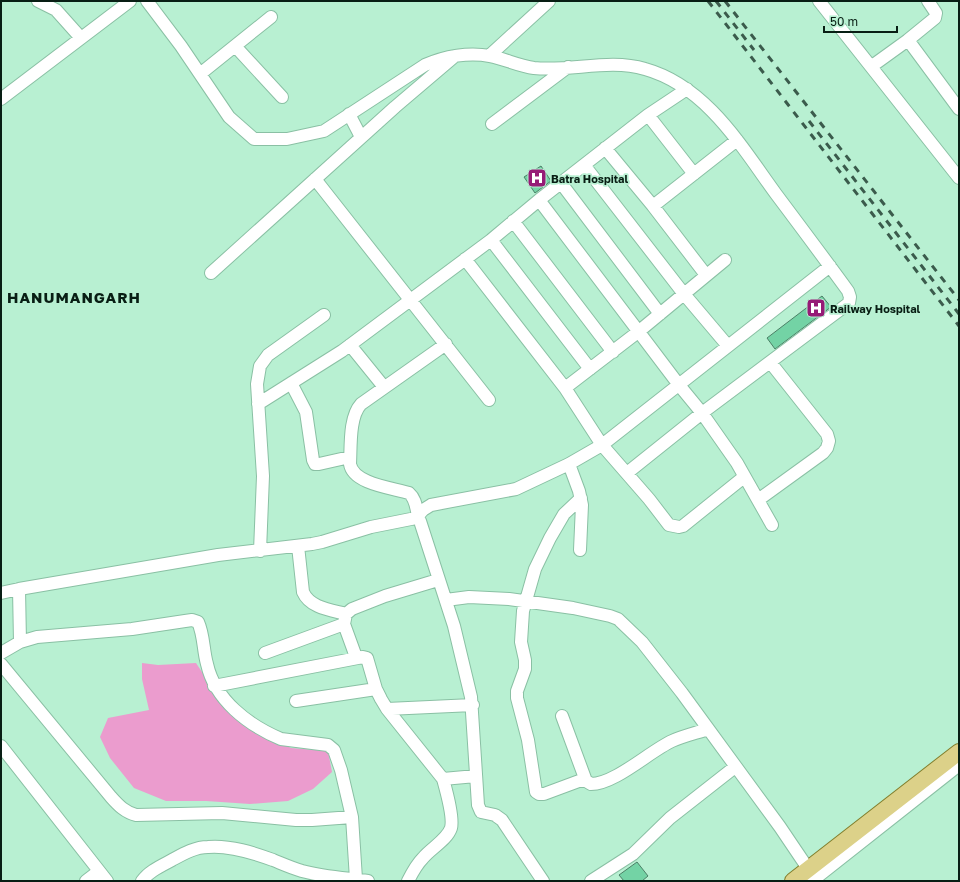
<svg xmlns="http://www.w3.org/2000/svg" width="960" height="882" font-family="'Golos Text',sans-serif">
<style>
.water{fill:#eb9cce}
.building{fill:#73d3a5;stroke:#4b8066}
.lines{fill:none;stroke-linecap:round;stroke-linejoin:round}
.minor-casing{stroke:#8ac0a4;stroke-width:14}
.major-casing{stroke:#827f2d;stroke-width:18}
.minor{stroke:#fff;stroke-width:12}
.major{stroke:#dcd189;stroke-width:16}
.rail{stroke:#3b5b4c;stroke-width:3;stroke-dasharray:7 7;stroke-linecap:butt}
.labels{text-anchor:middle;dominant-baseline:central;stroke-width:3.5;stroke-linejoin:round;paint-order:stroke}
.poi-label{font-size:11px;font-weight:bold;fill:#081e14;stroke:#b8f0d2;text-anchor:start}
.district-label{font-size:15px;font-weight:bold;letter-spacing:1px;fill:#081e14;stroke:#b8f0d2}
</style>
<rect width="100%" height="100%" fill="#b8f0d2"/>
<path class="water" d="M142 663 158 665 196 663 208 681 263 734 291 748 328 751 332 772 313 789 288 801 250 804 206 801H166L134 788 110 758 100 737 108 718 149 710 142 679Z"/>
<path class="building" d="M541 166 551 181 535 193 524 177Z
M822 296 831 307 775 349 767 338Z
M637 862 648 876 642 881H624L619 875Z"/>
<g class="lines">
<g class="minor-casing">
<path id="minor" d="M38 1 56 10 81 38
M147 1 181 46 229 117 254 139H287L324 131 425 65C445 56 469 52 490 56 505 59 519 66 534 68 571 72 609 58 645 69 706 86 741 146 776 194 800 226 824 258 848 291L850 297 849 303 702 413 627 473
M819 1 959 178
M928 1 936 13 935 18 908 40 959 109
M235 46 282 97
M489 56 549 1
M872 66 908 40
M200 74 271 17
M1 99 130 1
M349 114 361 137
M648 115 694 174
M492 124 568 67
M605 148 653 206
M584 165 684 294 728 346
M315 179 489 400
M561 183 660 314
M539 200 679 385 702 413 737 463 772 525
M513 221 613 352
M491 240 590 369
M465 259 565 388 602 445 649 499 669 525 679 527 683 526 744 477
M211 273 395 107 455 56
M706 275 653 206 737 140
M350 345 384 387
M291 383 306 412 313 460 315 464H319L350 457
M565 388 638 332 725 260
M258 404 342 351 491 240 539 200 648 115 687 89
M569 464 579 491 582 505 580 550
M581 498 564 514 550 538 535 569 523 611 521 642 525 660V669L517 691V698L528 740 536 792 539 794H544L579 781H586L591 784C615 784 650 751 672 741 683 736 696 733 708 729
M758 500 823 453 827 448 829 441 827 434 770 362
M418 516C416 508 416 499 409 493 393 488 353 484 350 464 351 446 349 417 361 404L446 344
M416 518 423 510 431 505 516 489 569 464 602 445 830 266
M298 546 303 592C310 608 331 610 346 614
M260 551 263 476 257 384 260 366 268 355 324 315
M1 593 19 589 218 555 312 544 322 542 371 527 416 518 420 521 454 626 471 697 478 805 481 812 495 815 502 820 543 881
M446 600 469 597 509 599 573 608 610 616 618 619 642 642 682 693 780 827 809 870
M20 642 37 637 132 629 185 621 192 620 198 622C204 635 203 650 207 664 215 700 248 725 281 739L328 745 334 750 341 770 352 817 356 879
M1 653 20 642 19 589
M265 653 344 624
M356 657 344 624 346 614 352 609 385 596 438 580
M1 664 111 797C119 806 125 812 136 815L222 813 296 820H312L352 817
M214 686 363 657 367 658 376 689 381 699 387 709 443 779 476 776
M296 701 376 689
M387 709 473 705
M562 716 586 781
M1 746 107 881
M86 881 99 871
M142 881C149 871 161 866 172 860 183 854 195 847 208 847 230 845 254 853 273 860 283 864 292 868 302 871 324 877 346 878 368 881
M408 881C412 873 417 864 423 858 431 848 447 840 451 828 454 817 446 790 443 779
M591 881 633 854 670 818 735 767
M812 881 959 765"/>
</g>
<g class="major-casing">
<path id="major" d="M793 881 959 752"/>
</g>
<use href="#minor" class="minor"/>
<use href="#major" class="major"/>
<path class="rail" d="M708 1 959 326
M716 1 754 50
M725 1 959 300
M809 121 959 314"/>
</g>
<defs>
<g id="hospital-square" transform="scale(1)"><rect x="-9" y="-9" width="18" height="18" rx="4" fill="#961b76" stroke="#b8f0d2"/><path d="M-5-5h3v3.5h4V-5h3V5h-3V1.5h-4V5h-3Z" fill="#fff"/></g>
</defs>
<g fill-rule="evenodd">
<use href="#hospital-square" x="537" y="178"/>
<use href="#hospital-square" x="816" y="308"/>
</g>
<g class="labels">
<g class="poi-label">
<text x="551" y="178">Batra Hospital</text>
<text x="830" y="308">Railway Hospital</text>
</g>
<g class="district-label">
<text x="74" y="297">HANUMANGARH</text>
</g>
</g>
<rect width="960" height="882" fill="none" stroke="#081e14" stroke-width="4"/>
<path d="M824 26v6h73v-6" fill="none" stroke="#081e14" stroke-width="2"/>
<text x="830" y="26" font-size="12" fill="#081e14" stroke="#b8f0d2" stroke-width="3" paint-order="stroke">50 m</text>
</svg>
